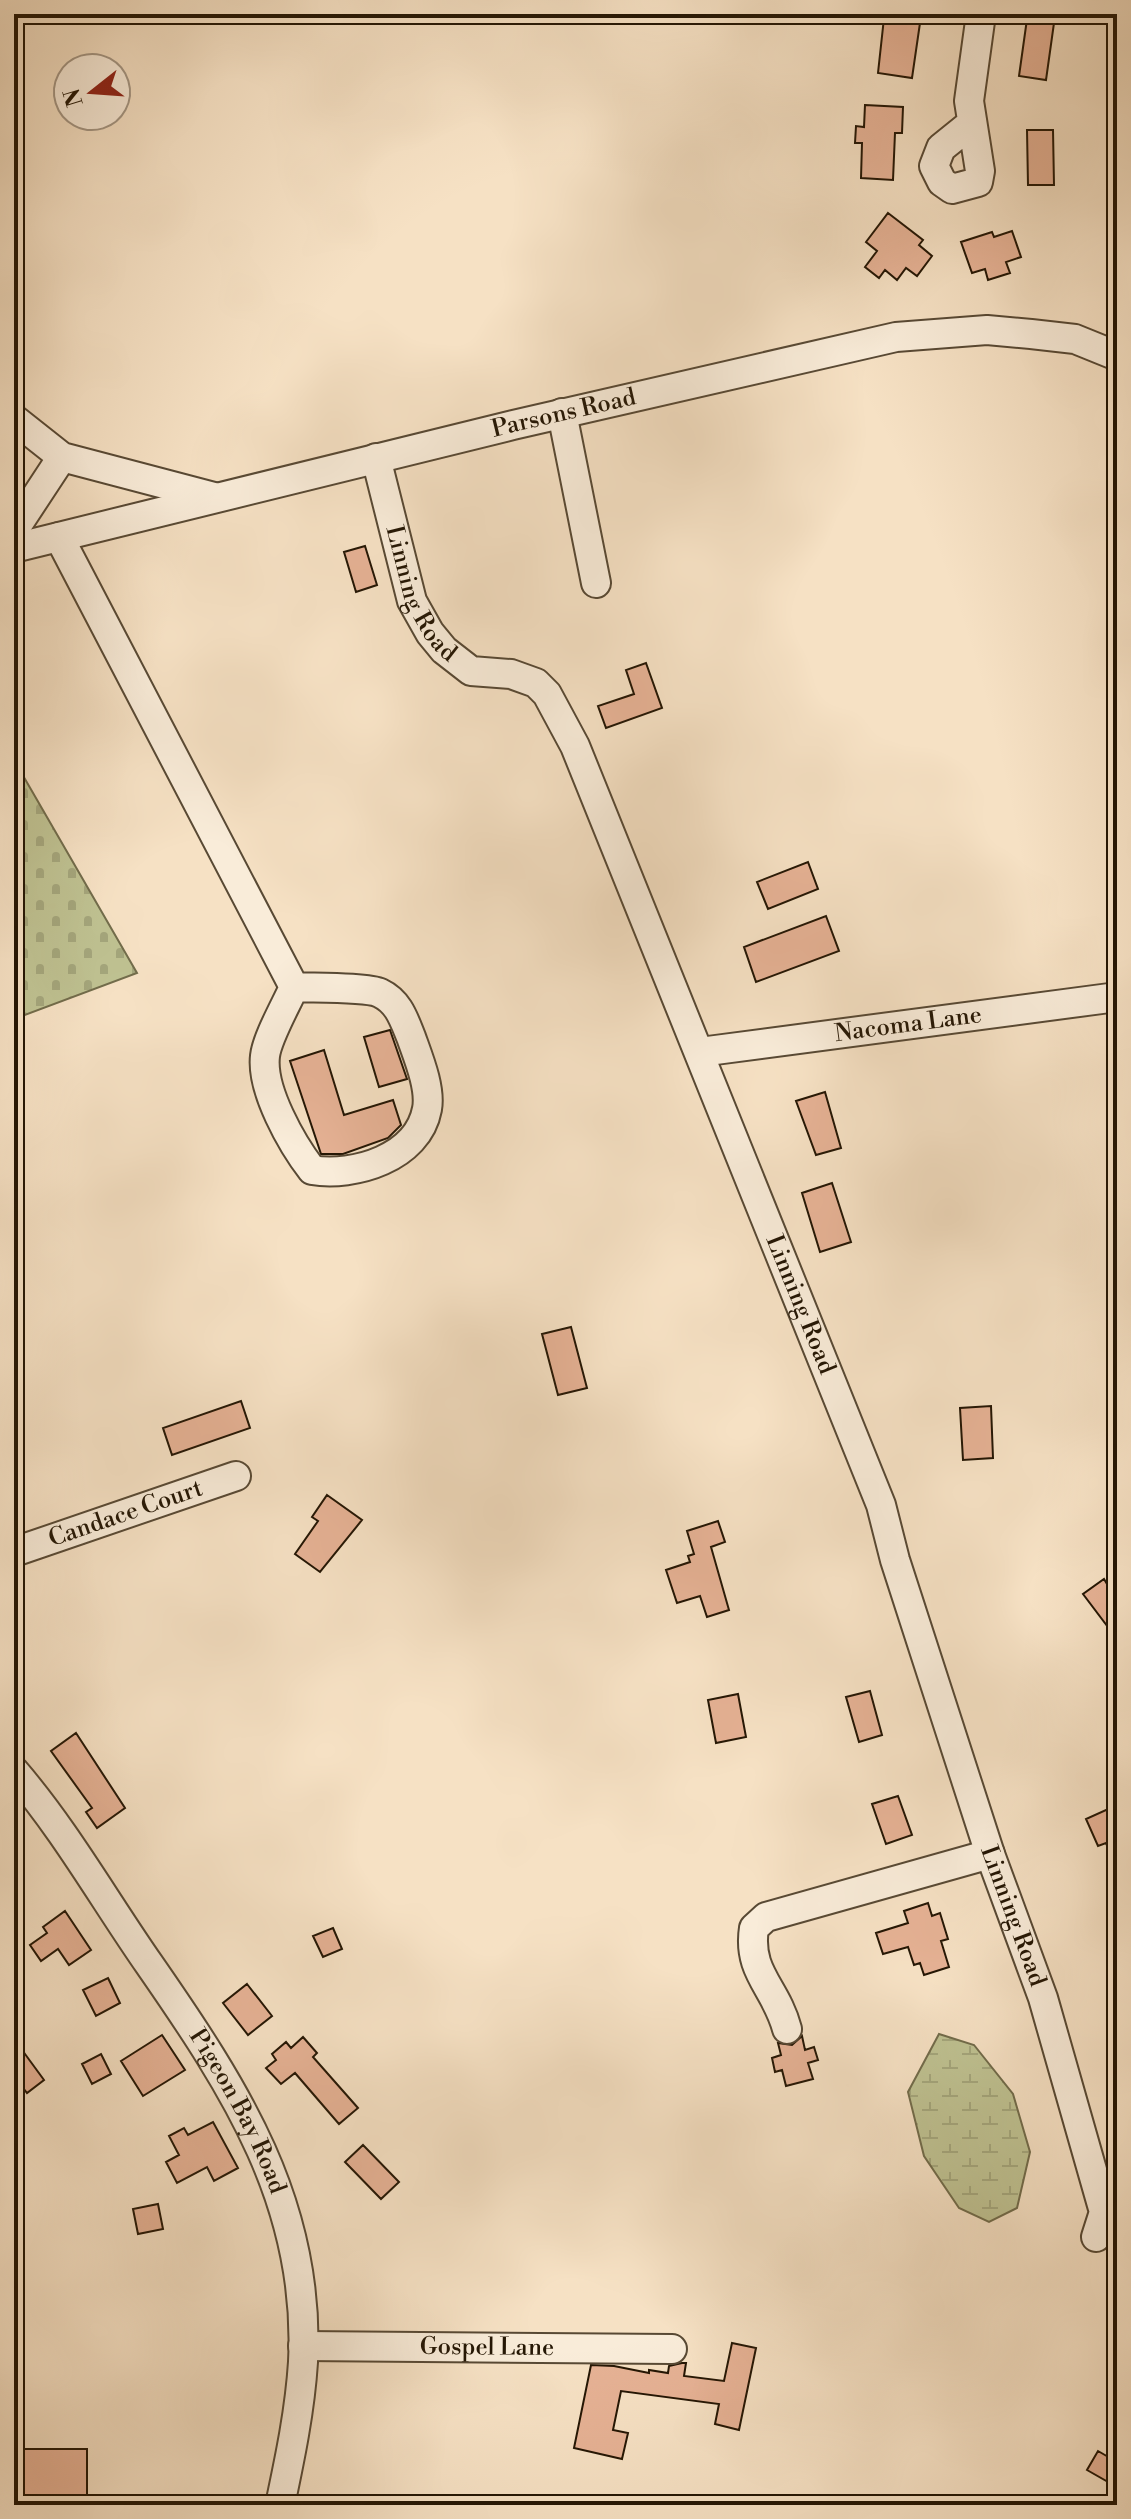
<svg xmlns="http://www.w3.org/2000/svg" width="1131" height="2519" font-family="'Libre Bodoni',serif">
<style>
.wetland{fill:url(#wetland-marsh);stroke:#726c4b;stroke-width:2}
.cemetery{fill:url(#cemetery-stones);stroke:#726c4b;stroke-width:2}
.building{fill:#e6b295;stroke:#241604;stroke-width:2}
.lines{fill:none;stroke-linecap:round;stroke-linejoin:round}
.minor-casing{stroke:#584934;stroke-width:32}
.minor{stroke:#f9ecd9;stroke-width:28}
.labels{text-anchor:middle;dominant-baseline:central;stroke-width:6;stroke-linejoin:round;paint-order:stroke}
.street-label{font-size:24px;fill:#241604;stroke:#f9ecd9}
</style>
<defs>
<pattern id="wetland-marsh" width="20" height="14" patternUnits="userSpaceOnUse" patternTransform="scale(2)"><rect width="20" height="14" fill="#bfc292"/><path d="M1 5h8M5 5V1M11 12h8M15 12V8" fill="none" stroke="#a4a67c"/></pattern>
<pattern id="cemetery-stones" width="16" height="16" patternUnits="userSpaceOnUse" patternTransform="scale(2)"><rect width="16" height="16" fill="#bfc292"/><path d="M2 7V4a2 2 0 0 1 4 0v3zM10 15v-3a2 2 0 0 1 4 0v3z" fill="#a4a67c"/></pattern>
</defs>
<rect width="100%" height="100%" fill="#f6e1c4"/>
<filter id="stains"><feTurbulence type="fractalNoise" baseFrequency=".0025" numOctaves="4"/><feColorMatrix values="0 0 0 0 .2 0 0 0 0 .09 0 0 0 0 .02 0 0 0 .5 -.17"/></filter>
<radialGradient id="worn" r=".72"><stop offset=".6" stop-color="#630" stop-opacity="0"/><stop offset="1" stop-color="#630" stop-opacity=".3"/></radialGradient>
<path class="wetland" d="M939 2034 974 2045 1013 2094 1030 2152 1017 2208 989 2222 959 2208 924 2156 908 2092Z"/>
<path class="cemetery" d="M14 760 137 973 14 1019Z"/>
<path class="building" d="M884 18 920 23 912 78 878 73Z
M1027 19 1054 23 1046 80 1019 76Z
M865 105 903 107 902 133H895L893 180 861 178 862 143H855L856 126 864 127Z
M1027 130H1053L1054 185H1028Z
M888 213 923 240 919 245 932 256 917 276 906 268 897 280 885 270 879 278 865 267 877 251 866 242Z
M1012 231 1021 257 1006 262 1010 273 988 280 985 269 972 273 961 242 992 232 994 237Z
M365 546 377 585 356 592 344 552Z
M646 663 662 708 606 728 598 706 634 694 626 670Z
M808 862 818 889 768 909 757 882Z
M826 916 839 951 756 982 744 947Z
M390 1030 407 1079 379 1087 364 1037Z
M324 1050 344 1115 393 1100 401 1125 388 1138 343 1154H321L290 1061Z
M825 1092 841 1148 816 1155 796 1101Z
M832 1183 851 1242 820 1252 802 1193Z
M571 1327 587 1388 558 1395 542 1334Z
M241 1401 250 1428 172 1455 163 1428Z
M991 1406 993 1458 963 1460 960 1408Z
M327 1495 362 1520 320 1572 295 1554 318 1521 312 1517Z
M718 1521 725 1542 711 1547 729 1610 707 1617 700 1596 677 1603 666 1570 690 1562 688 1556 694 1554 687 1531Z
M1117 1576V1639L1083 1594 1104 1579 1107 1584Z
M870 1691 882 1735 859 1742 846 1697Z
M738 1694 746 1737 716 1743 708 1700Z
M76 1733 125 1808 97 1828 86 1812 92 1808 51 1751Z
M898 1796 912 1835 886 1844 872 1804Z
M1117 1805V1869L1106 1843 1098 1846 1086 1819Z
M928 1903 932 1916 940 1913 948 1939 941 1941 949 1967 924 1975 920 1963 914 1965 908 1947 883 1954 876 1933 908 1923 904 1911Z
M65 1911 91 1950 69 1965 58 1949 41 1961 30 1945 47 1933 43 1927Z
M333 1928 342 1949 323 1957 313 1936Z
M108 1978 120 2003 96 2016 83 1990Z
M247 1984 272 2016 248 2035 223 2003Z
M162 2035 185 2070 143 2096 121 2061Z
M802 2036 805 2050 814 2047 818 2060 808 2063 813 2079 786 2086 782 2070 775 2072 772 2058 781 2055 778 2043 792 2045Z
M303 2037 317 2053 313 2057 358 2108 339 2124 295 2073 281 2084 266 2068 276 2060 272 2054 286 2042 291 2048Z
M25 2054 44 2080 27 2093 14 2076V2063Z
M101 2054 111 2074 92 2084 82 2064Z
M213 2122 238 2168 214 2181 207 2167 177 2183 166 2162 179 2155 169 2136 184 2128 188 2135Z
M363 2145 399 2182 381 2199 345 2162Z
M158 2204 163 2229 138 2234 133 2209Z
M732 2343 756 2348 739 2430 715 2424 719 2404 621 2391 613 2430 628 2433 622 2459 574 2448 591 2365 614 2366 649 2373V2370L668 2373 669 2366 682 2363H686L684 2376 724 2381Z
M14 2449H87V2497H20V2488H14Z
M1098 2451 1117 2462V2487L1087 2470Z"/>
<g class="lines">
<g class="minor-casing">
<g id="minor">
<path d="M972 123 941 148 934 166 942 182 952 189 978 182 980 171 969 101 981 14"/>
<path d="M562 413 596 583"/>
<path d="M14 419 62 457 214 497"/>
<path id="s1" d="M376 458 412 601 430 633 444 650 471 671 511 674 536 683 547 694 575 746 881 1505 895 1560 990 1854 1043 1998 1104 2212 1096 2237"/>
<path d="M14 530 62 457"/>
<path d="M59 537 294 987C286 1005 267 1038 265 1056 261 1090 292 1144 312 1170 354 1177 418 1158 427 1109 431 1088 418 1057 411 1037 404 1020 399 1002 380 993 367 987 312 988 294 987"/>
<path id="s2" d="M14 548 513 425 896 337 987 330 1031 334 1075 339 1117 356"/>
<path id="s3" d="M700 1052 1117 997"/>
<path id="s4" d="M14 1552 236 1476"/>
<path id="s5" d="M14 1771C65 1830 105 1901 149 1964 235 2088 311 2204 303 2362 300 2410 290 2458 280 2505"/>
<path d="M787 2029C776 1987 747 1973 754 1928L766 1917 990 1854"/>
<path id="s6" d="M303 2346 672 2349"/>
</g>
</g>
<use href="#minor" class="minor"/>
</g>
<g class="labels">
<g class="street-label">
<text stroke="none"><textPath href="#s2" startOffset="566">Parsons Road</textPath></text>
<text stroke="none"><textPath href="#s1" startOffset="144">Linning Road</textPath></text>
<text stroke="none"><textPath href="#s3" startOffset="210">Nacoma Lane</textPath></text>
<text stroke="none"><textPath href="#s1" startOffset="984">Linning Road</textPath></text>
<text stroke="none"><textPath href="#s4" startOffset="118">Candace Court</textPath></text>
<text stroke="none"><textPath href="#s1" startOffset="1632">Linning Road</textPath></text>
<text stroke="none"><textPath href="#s5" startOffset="408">Pigeon Bay Road</textPath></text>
<text stroke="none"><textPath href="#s6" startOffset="184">Gospel Lane</textPath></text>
</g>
</g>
<rect width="1131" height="2519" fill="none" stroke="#f6e1c4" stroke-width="48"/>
<rect x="16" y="16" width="1099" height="2487" fill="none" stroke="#241604" stroke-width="4"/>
<rect x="24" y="24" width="1083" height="2471" fill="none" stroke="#241604" stroke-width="2"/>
<g transform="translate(92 92) rotate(253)"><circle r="38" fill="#f9ecd9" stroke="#a49684" stroke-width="2"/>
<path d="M0-6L14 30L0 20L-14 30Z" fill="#8f2418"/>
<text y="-12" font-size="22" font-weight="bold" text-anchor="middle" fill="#241604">N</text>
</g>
<rect width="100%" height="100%" filter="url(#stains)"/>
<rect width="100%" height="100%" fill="url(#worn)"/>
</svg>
